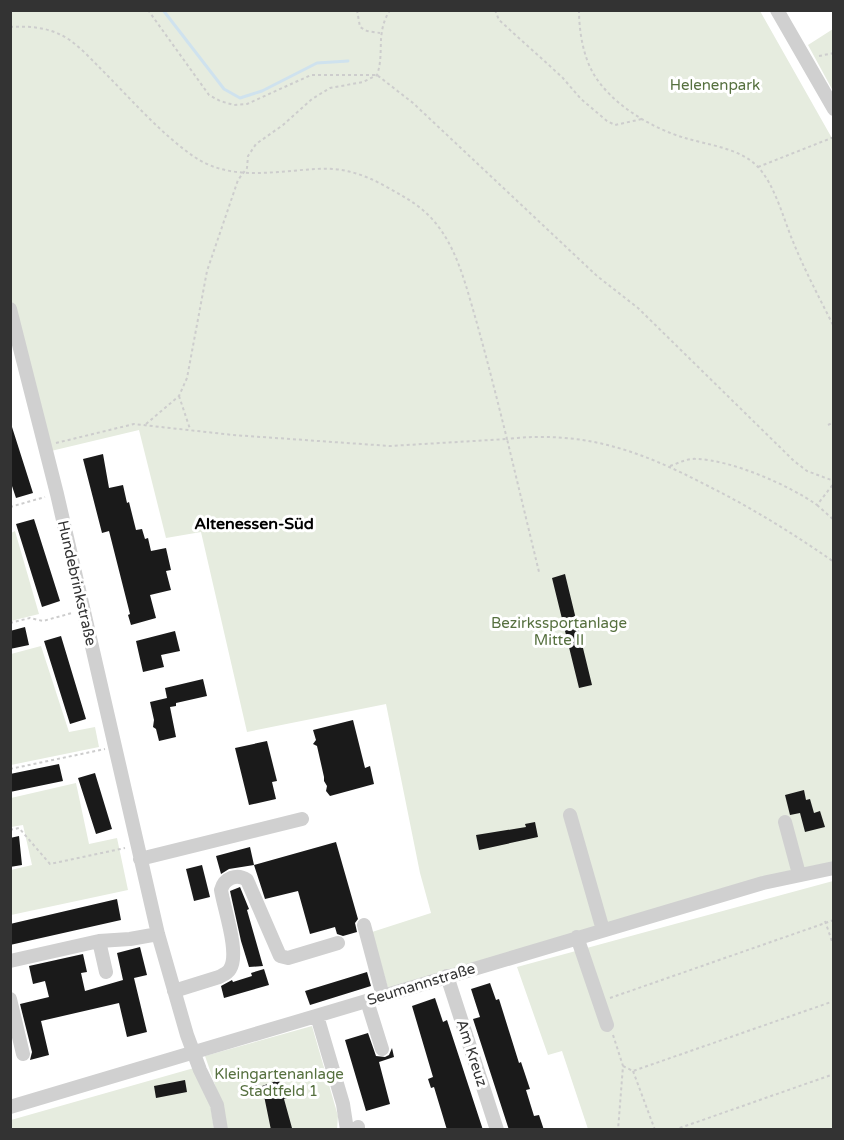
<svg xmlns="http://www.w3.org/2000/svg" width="844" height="1140" font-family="'Varela Round',sans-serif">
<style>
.green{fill:#e6ecdf}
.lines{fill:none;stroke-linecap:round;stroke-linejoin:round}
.stream{stroke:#cfe2ee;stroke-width:3}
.building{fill:#1a1a1a}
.path{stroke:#cdcdcd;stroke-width:2;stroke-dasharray:3 3;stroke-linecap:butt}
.minor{stroke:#d0d0d0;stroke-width:14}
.labels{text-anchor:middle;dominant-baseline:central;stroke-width:6;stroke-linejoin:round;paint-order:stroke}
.park-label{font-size:15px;fill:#56703f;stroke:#fff}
.street-label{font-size:15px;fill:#333;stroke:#fff}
.neighbourhood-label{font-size:16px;font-weight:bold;fill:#000;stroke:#fff}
</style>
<rect width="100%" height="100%" fill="#fff"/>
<path class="green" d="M10 11H760L833 140V866L389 992 372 932 431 913 420 873 386 704 247 732 201 532 166 538 139 430 51 451 11 298Z
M833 29V91L808 45Z
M15 531 39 614 11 621V533Z
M41 646 69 732 95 727 99 747 11 765V654Z
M76 783 89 844 117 838 128 890 11 915V870L32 865 23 825 11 827V798Z
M833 881V1129H588L562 1051 548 1055 517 967Z
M312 1026 338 1116 337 1129H227L222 1105 205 1056Z
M194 1068 211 1108 214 1130H11V1120Z"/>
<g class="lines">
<path class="stream" d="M163 10 224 89 240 98 262 91 317 63 348 61"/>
</g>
<path class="building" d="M10 427H12L33 493 16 498 10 480Z
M103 454 109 488 123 485 127 503 129 502 136 530 142 529 145 539 148 538 151 551 166 548 171 570 166 571 171 590 150 595 156 618 131 625 128 615 130 614 109 531 102 533 83 459Z
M34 519 60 601 42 607 16 524Z
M565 574 592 685 579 688 552 578Z
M25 627 29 645 10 649V631Z
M175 631 180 651 161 655 164 667 143 672 136 641Z
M61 636 86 719 70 724 44 641Z
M203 679 207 696 176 703V706L170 707 176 737 159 741 156 729 153 727 154 720 150 702 167 698 165 688Z
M353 720 365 768 370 766 374 784 330 796 326 791 327 786 324 781V777L317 746 313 744 316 740 313 730Z
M267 741 277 781 272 782 276 799 249 805 235 748Z
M59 764 63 781 10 792V774Z
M95 773 112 829 96 834 78 778Z
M804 790 806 800 810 799 814 813 820 811 825 827 805 832 800 813 790 815 785 795Z
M535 822 538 837 479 850 476 835 526 827 525 824Z
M19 836 22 865 10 867V838Z
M336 842 358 919 355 923 357 932 343 936 337 934 335 927 310 934 298 891 265 899 254 865 229 869 221 874 216 856 250 847 254 865Z
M202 865 210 897 194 901 186 869Z
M240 887 249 909 247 910 263 966 249 967 241 941 230 891Z
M117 899 121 920 10 945V924Z
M140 947 147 975 134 978 147 1032 127 1037 119 1003 41 1021 49 1055 30 1060 32 1052 20 1004 49 997 45 981 33 984 29 966 83 954 87 972 81 973 85 991 123 980 117 953Z
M264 969 269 985 224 998 221 986 232 980 233 982 252 976 251 973Z
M367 972 371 986 310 1005 305 991Z
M490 983 496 1000 499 999 519 1063 521 1062 530 1089 526 1090 534 1116 539 1115 544 1130H509L473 1019 480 1017 471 989Z
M435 998 443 1022 447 1020 483 1130H447L434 1087 431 1088 428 1079 433 1077 412 1006Z
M368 1033 376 1056 385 1057 389 1055 392 1048 394 1057 379 1062 390 1104 366 1111 345 1040Z
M185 1080 187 1092 156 1098 154 1086Z
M279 1080 280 1085 285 1083 289 1098 284 1099 292 1128 271 1130 262 1086Z
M256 1081 259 1092 248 1095V1093L244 1094 242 1085Z"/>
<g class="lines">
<path class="path" d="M148 10 209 95 220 101 234 105 247 104 311 75H377L413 103 597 276 638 308 794 461 807 471 834 481
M357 10 360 27 367 31 380 33
M495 10 499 20 562 77 581 99 607 121 615 125 642 119
M579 10C579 31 583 55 593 73 611 104 651 128 685 138 708 145 739 148 757 166 775 184 784 221 794 244 806 273 820 299 834 327
M10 27C27 26 44 27 59 34 75 41 89 57 101 69 130 98 159 132 193 156 230 182 275 171 316 169 342 167 363 174 385 186 403 196 420 205 433 220 457 247 466 286 476 320 487 359 497 399 507 439 584 430 641 451 708 486 752 508 794 534 834 562
M819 56 834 53
M758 167 834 137
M179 396 190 429
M146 424 179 396 187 378 207 271 238 180 247 168 248 156 256 144 283 125 312 99 330 88 363 82 377 75C385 52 375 34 390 10
M828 425 834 422
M56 443 134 424 233 435 390 446 507 439 539 572
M670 466C679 463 687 458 697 459 731 460 789 485 817 505L834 483
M817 505 834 520
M10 507 45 497
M10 623 30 618 43 621 72 613
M10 769 105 749
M10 830 19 828 50 864 125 848
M825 921 834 947
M610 998 834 920
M613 1035 623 1066 618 1130
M623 1066 633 1071 834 1001
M633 1071 655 1130
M674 1130 834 1074"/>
<path class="minor" d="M777 10 834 109
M10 309 57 494 158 934 187 1035 200 1070 217 1105 221 1130
M570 815 603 930
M785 822 799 874
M140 859 302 819
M364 925 383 996
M577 937 607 1025
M10 961 99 941
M106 972 99 941 130 939 158 934
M447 976 497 1130
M174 991 219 977C223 975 228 973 230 969 240 953 224 909 221 890 224 878 237 873 247 880L280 956 288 958 338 943
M10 999 23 1054
M367 1001 382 1049
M317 1016 343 1104 347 1130
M10 1107 763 883 834 868
M357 1130 358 1127"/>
</g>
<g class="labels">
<g class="park-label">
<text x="715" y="85">Helenenpark</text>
<text x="559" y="623">Bezirkssportanlage<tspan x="559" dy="17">Mitte II</tspan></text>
<text x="279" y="1074">Kleingartenanlage<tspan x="279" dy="17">Stadtfeld 1</tspan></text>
</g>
<g class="street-label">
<text transform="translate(77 583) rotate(77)">Hundebrinkstraße</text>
<text transform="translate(421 984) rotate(-17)">Seumannstraße</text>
<text transform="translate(472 1053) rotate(72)">Am Kreuz</text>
</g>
<g class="neighbourhood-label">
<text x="254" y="524">Altenessen-Süd</text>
</g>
</g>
<rect width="844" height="1140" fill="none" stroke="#333333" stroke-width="24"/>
</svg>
